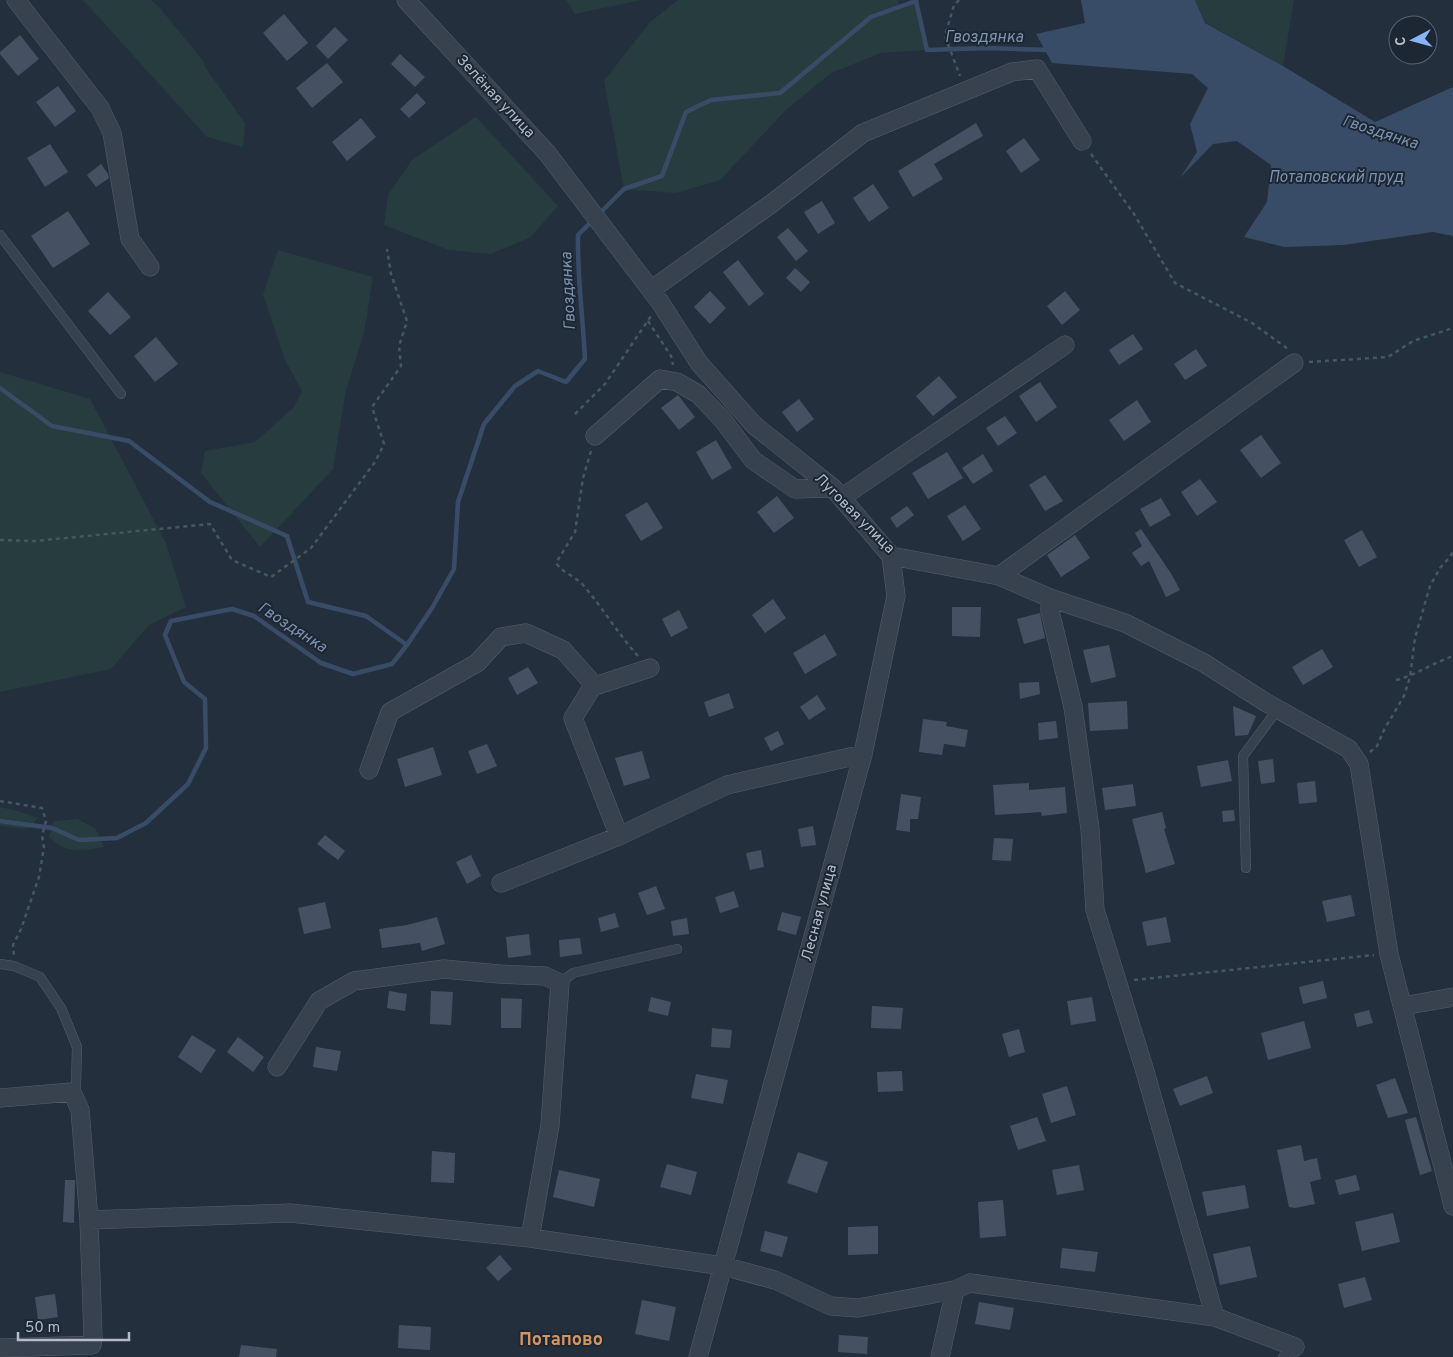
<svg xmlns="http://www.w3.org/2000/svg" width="1453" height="1357" font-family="Overpass,sans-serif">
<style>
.green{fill:#263c3f}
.water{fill:#394c67}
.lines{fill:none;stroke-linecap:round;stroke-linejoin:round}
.stream{stroke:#394c67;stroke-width:4.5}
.building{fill:#455162}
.lane-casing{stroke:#565f6c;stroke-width:10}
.street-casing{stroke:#565f6c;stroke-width:19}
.path{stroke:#44595c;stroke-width:2.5;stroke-dasharray:4 4;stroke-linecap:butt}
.lane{stroke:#38414e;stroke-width:9}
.street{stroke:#38414e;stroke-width:18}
.labels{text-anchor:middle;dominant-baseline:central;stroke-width:4;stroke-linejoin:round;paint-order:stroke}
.street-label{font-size:15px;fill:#b4bcc9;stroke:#1d2633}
.water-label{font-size:16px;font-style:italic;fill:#7c92b1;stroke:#1d2633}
.quarter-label{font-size:18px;font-weight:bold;fill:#d59563;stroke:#1d2633}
</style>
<rect width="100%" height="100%" fill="#242f3e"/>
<path class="green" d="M83 0H151L160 8 204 62 205 67 245 123 243 147 207 137Z
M566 0H641L575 14Z
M678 0H898L899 7 916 1 927 50 881 53 831 73 786 110 720 180 676 193 624 189 604 81 650 22Z
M1195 0H1294L1283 66 1205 22Z
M476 117 558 206 531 237 491 254 449 250 384 225 388 195 412 160Z
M278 250 373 277 364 333 346 390 333 469 260 547 201 473 205 451 255 442 294 407 302 391 285 360 263 294Z
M0 372 90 399 166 543 186 607 149 625 111 669 0 692Z
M0 807 18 811 38 818 28 829 0 826Z
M77 819 95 828 104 847C81 851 68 855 49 837L54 821Z"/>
<path class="water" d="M1081 0H1195L1205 23 1283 66 1375 122 1453 87V236L1433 232 1343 245 1284 247 1244 237 1267 202 1271 165 1237 141 1213 144 1180 178 1197 152 1190 124 1208 88 1192 74 1052 63 1036 34 1085 23Z"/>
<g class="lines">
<path class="stream" d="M598 215 624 189 662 176 686 112 711 100 780 93 871 17 916 1 927 50 987 48 1051 50
M0 388 52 426 129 441 210 502 287 536 308 602 366 616 407 645
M0 821 52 828 79 840 117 838 146 823 188 784 206 748 205 699 184 682 165 635 171 621 232 609 254 616 321 663 353 674 392 664 407 645 432 608 454 569 458 502 484 424 515 386 538 371 566 382 585 359C583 318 577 276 578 235L593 220"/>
</g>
<path class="building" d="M284 14 308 43 287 61 263 33Z
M335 27 348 40 328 59 316 46Z
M20 35 39 59 18 76 0 54V52Z
M400 54 425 77 415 87 391 64Z
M327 63 343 82 312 108 296 88Z
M58 86 76 111 55 127 36 102Z
M417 93 426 103 409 118 400 109Z
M361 118 376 137 347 161 332 142Z
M976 123 983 136 934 164 943 179 913 197 898 171Z
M1024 138 1040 160 1021 173 1006 151Z
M50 144 68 172 45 187 27 158Z
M101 164 108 174 109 178 96 187 87 175Z
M873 184 889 208 869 222 853 198Z
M822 201 835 223 818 234 804 212Z
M68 211 90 244 53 268 31 236Z
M788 228 808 251 796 261 777 237Z
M738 260 764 294 749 306 723 272Z
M795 268 810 282 801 292 786 278Z
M710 291 726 308 710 324 694 307Z
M1065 291 1080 310 1062 325 1047 306Z
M108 292 131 317 110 335 88 311Z
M1133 334 1143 349 1119 365 1109 350Z
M156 337 178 364 155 382 134 356Z
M1196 349 1207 366 1185 380 1174 364Z
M939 376 957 397 933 416 916 396Z
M1040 382 1057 407 1036 422 1019 396Z
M678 395 695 417 679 430 661 408Z
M799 399 814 419 797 432 782 412Z
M1137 400 1151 422 1124 441 1109 420Z
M1005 416 1017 433 998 446 986 428Z
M1261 435 1281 463 1261 478 1240 450Z
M716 440 732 468 712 480 696 452Z
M947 452 963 478 928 499 912 473Z
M983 454 993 471 973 484 962 468Z
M1045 475 1063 501 1045 511 1029 485Z
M1200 479 1217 502 1197 516 1181 492Z
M777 496 794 518 774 533 757 512Z
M1161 498 1171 515 1150 527 1140 509Z
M647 502 663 528 641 541 625 515Z
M965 505 981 529 963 541 947 516Z
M907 506 914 515 897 528 890 518Z
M1141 529 1172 575 1180 590 1166 597 1149 561 1141 566 1132 553 1142 546 1135 533Z
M1362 530 1377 557 1359 567 1344 540Z
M1075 535 1090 558 1061 577 1047 555Z
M773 599 786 618 765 633 752 615Z
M952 607H981L980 637 952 636Z
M679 610 688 628 671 637 662 619Z
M1040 613 1045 638 1024 644 1017 619Z
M825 634 837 655 805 674 793 653Z
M1109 645 1116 677 1091 683 1083 650Z
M1322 649 1333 667 1303 685 1292 667Z
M528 667 538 683 517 695 508 678Z
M1039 682 1040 694 1020 699 1019 683Z
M729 693 734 708 709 717 704 702Z
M817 695 826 709 809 720 800 707Z
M1127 701 1128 729 1090 731 1088 703Z
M1233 706 1256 716 1248 735 1235 736Z
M923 719 947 722 946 726 968 730 965 747 944 744 942 755 919 752Z
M1056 721 1058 738 1039 740 1038 723Z
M778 731 784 744 771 751 764 738Z
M487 744 497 766 477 774 468 751Z
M433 747 442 775 405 787 397 759Z
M642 751 650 778 624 786 615 758Z
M1273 759 1275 782 1261 784 1258 761Z
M1228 760 1232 781 1201 787 1197 766Z
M1315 781 1317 802 1299 804 1297 783Z
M1029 783V790L1065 787 1067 813 1042 816 1041 812 995 815 993 785Z
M1133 784 1136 806 1105 810 1102 788Z
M901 794 921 797 918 819H910V832L896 830Z
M1234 810 1235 821 1223 822 1222 811Z
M1162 812 1166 828 1164 829 1175 864 1146 873 1132 819Z
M813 826 816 845 801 847 798 829Z
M325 835 345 851 338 860 317 844Z
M994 838 1013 839 1011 861 992 860Z
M761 850 764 867 750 870 746 853Z
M471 855 481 876 467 884 456 862Z
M656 886 665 909 647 915 638 893Z
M734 891 739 907 720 913 715 897Z
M1351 895 1355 916 1327 922 1322 901Z
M325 902 331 928 304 934 298 908Z
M782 912 801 917 796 935 777 930Z
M615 913 619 927 601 932 598 918Z
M437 917 445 944 422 951 420 943 382 948 379 929 407 925Z
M1166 917 1171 942 1147 946 1142 922Z
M687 918 689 934 673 936 671 921Z
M529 934 531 955 508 958 506 937Z
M580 938 582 954 560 957 559 940Z
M1323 981 1327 998 1303 1004 1299 987Z
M389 991 407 994 405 1011 387 1008Z
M431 991 453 992 451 1025 430 1024Z
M651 997 671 1002 668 1016 648 1011Z
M1092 997 1096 1021 1071 1025 1067 1001Z
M501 998 522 999 521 1028H501Z
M872 1006 903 1008 901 1029 871 1028Z
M1369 1010 1373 1023 1357 1027 1354 1014Z
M1304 1021 1311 1048 1268 1060 1261 1033Z
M712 1028 732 1030 730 1048 711 1047Z
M1019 1029 1025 1052 1009 1057 1002 1034Z
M192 1035 216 1050 201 1073 178 1057Z
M238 1037 264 1057 253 1072 227 1052Z
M316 1047 341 1051 337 1071 313 1067Z
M902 1071 903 1091 878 1092 877 1072Z
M696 1074 728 1080 723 1104 691 1098Z
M1207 1076 1213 1093 1180 1106 1173 1089Z
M1395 1078 1408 1113 1388 1118 1376 1085Z
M1067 1086 1076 1115 1051 1123 1042 1094Z
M1037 1117 1046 1141 1018 1150 1010 1126Z
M1416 1117 1432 1171 1420 1175 1405 1120Z
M1301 1145 1304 1161 1317 1158 1321 1179 1310 1182 1315 1204 1295 1208 1289 1207 1277 1150Z
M432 1151 455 1153 454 1183 431 1182Z
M798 1152 828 1162 817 1193 787 1183Z
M667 1164 697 1172 691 1195 660 1187Z
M1079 1165 1084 1190 1057 1195 1052 1170Z
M559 1170 600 1179 594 1207 553 1197Z
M1356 1175 1360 1190 1339 1195 1335 1180Z
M65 1180H75L74 1223 63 1222Z
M1245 1185 1249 1208 1207 1216 1202 1192Z
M1003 1200 1006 1236 980 1238 978 1202Z
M1393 1213 1400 1242 1362 1251 1355 1222Z
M878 1226V1254L848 1255V1227Z
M765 1231 788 1237 782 1257 760 1251Z
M1250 1246 1257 1277 1220 1285 1213 1254Z
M1062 1248 1098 1252 1095 1272 1060 1268Z
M500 1255 512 1269 498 1281 486 1268Z
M1365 1277 1372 1300 1344 1308 1338 1284Z
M55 1294 58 1317 38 1320 35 1297Z
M642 1300 676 1307 669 1341 635 1334Z
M979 1302 1014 1308 1010 1330 975 1324Z
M399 1325 431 1327 430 1350 398 1348Z
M839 1335 868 1337 867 1354 838 1352Z
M241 1345 277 1349 276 1357H239Z"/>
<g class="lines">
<g class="lane-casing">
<path id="lane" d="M0 235 121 394
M1246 868 1243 756 1278 709
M0 964 14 966 40 977 61 1008 77 1047 76 1088 72 1092
M560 983 573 973 677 949
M1283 1357 1295 1347"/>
</g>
<g class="street-casing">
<path id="street" d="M16 0 100 108 112 133 130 239 150 267
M406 0 547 153 660 302 699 363 754 425 833 488 891 556 999 576 1050 598 1125 623 1204 663 1265 702 1349 749 1359 764 1389 954 1453 1206
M651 290 771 204 863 133 1012 72 1037 69 1082 141
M595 436 660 379 677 382 698 394 722 419 753 460 795 489 833 488
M841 498 1065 345
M999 576 1294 363
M1050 598V611L1073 707 1090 829 1095 910 1144 1068 1215 1317
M369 770 390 712 477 663 501 637 526 633 563 650 595 686
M619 836 573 718 591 689 595 686 650 668
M501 883 619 836 727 785 863 754
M1403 1006 1453 997
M277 1067 319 1001 354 981 444 969 499 974 545 976 560 983 550 1125 530 1238
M0 1098 72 1092 80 1110 89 1220
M0 1348 92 1345 93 1337 89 1220 290 1213 530 1238 723 1266 775 1280 831 1306 858 1308 955 1290 970 1283 1215 1317 1295 1347
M698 1357 863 754 896 596 891 556
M940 1357 955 1290"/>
</g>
<path class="path" d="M959 0 954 5 945 36 960 76
M1091 154 1134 214 1175 283 1252 323 1288 349
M648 321 671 356 673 365
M1309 362 1388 357 1413 341 1453 328
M575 414 605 384 651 316
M591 451 583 478 575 532 556 563C563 573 575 576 583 585 603 608 618 634 638 656
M0 540 35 541 210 524 232 560 271 577 311 548 375 462 384 444 372 407 401 366 399 346 407 321 391 274 387 249
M1396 680C1416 675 1433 663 1453 656
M1370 752 1377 746 1384 730 1404 696 1410 677 1415 638 1430 586 1440 568 1450 557 1453 551
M0 801 42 808 46 821 42 836 44 847 39 877 21 929 13 945 14 955
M1134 980 1374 955"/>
<use href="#lane" class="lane"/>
<use href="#street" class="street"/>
</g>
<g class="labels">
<g class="street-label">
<text transform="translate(495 97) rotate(47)">Зелёная улица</text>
<text transform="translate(854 514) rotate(45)">Луговая улица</text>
<text transform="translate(820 913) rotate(-75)">Лесная улица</text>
</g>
<g class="water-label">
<text x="984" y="38">Гвоздянка</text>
<text transform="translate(1380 133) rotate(18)">Гвоздянка</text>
<text x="1336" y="178">Потаповский пруд</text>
<text transform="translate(569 291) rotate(-93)">Гвоздянка</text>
<text transform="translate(292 628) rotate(33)">Гвоздянка</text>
</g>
<g class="quarter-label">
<text x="561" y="1340">Потапово</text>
</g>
</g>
<g transform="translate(1413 40) rotate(264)"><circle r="24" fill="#1d2633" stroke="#59626f"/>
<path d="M0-4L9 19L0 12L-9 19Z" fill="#8ab4f8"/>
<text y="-8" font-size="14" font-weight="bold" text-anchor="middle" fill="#b4bcc9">С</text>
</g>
<path d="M18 1332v8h111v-8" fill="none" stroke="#b4bcc9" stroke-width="2.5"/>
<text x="25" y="1332" font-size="15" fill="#b4bcc9" stroke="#1d2633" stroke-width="4" paint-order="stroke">50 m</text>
</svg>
